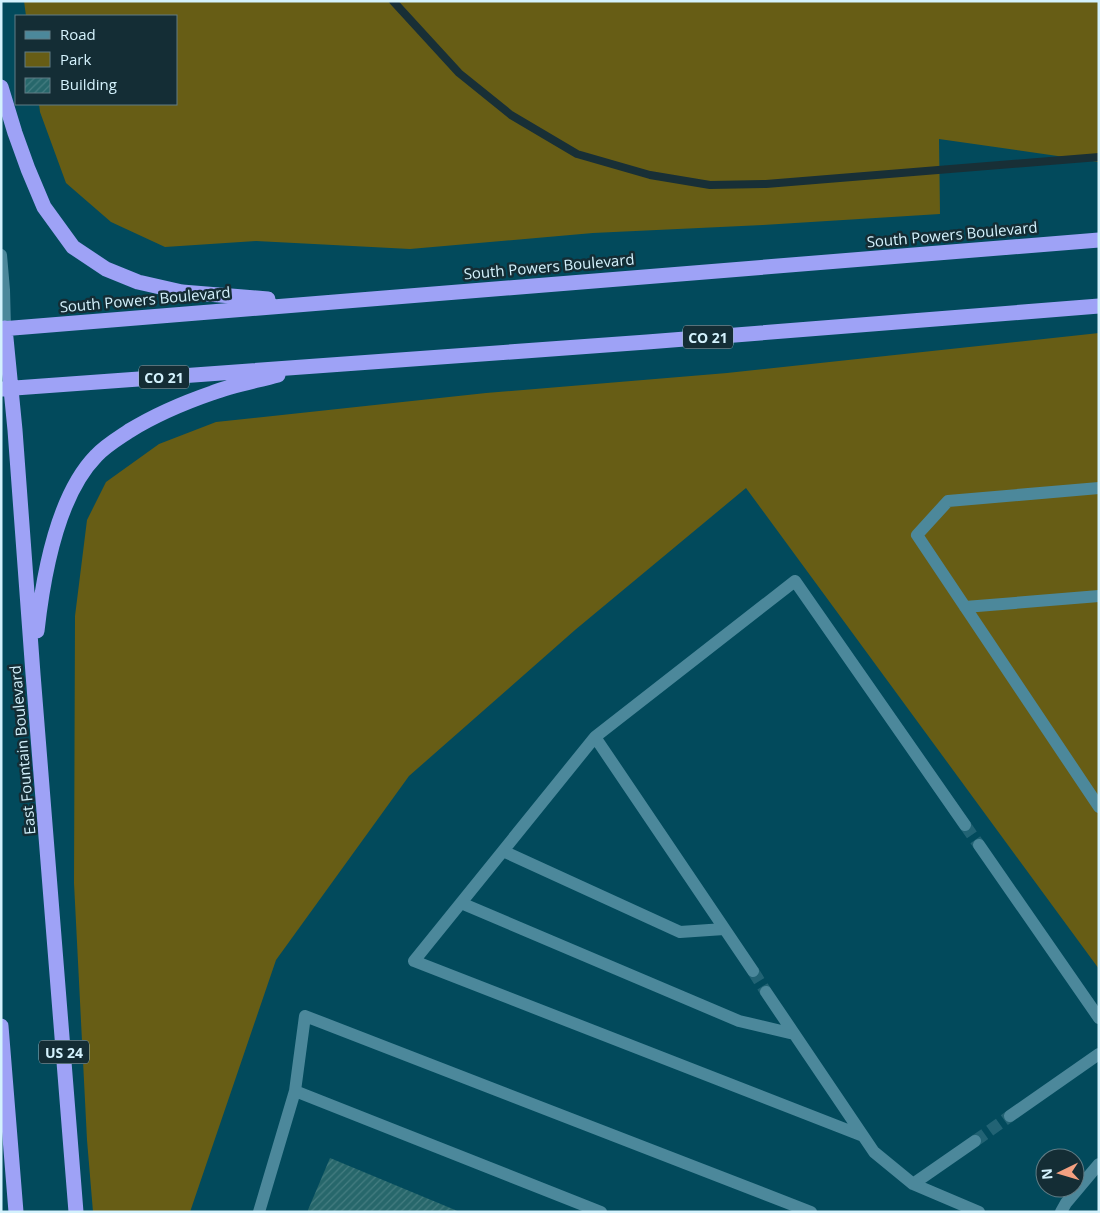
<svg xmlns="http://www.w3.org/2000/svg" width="1100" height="1213" font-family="'Open Sans',sans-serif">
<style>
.green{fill:#675d15}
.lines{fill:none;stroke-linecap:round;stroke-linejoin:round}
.stream{stroke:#182f36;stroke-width:8}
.building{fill:url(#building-hatch)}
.minor-tunnel{stroke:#226374;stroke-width:12;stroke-dasharray:12 6;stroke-linecap:butt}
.minor{stroke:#4c889b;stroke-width:12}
.highway{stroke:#9ea2f6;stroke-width:15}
.labels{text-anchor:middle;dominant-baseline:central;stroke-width:5;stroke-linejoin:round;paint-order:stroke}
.shield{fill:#142d35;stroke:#9ab7c1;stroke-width:1}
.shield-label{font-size:14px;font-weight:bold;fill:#d4f2fd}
.street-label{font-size:15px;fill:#d4f2fd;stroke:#142d35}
</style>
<defs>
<pattern id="building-hatch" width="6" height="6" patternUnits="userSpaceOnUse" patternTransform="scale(1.25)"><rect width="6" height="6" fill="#27676b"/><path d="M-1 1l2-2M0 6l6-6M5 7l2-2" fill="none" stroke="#457d81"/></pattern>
</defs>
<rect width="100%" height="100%" fill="#024a5c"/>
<path class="green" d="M24 1H1099V162L939 139 940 214 763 225 593 233 410 249 256 241 165 247 111 222 66 183 40 112 39 104H176V16H26Z
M1099 333V969L746 488 575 630 409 776 276 960 190 1212H93L87 1140 74 883 75 616 87 520 106 482 159 444 216 422 486 393 727 373Z"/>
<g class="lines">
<path class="stream" d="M393 1 459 73 511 115 577 154 650 175 710 185 766 184 1099 157"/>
</g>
<path class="building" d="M330 1158 460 1212H308V1210Z"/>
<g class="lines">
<path class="minor-tunnel" d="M965 825 979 845
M753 971 766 992
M975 1141 1010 1116"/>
<path class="minor" d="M1 255 4 290 5 328
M1099 488 948 501 917 535 1099 807
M965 607 1099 596
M595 737 414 961 863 1136
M979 845 1099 1018
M503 851 680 932 724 929
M461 903 739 1021 794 1034
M753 971 595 737 795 581 965 825
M766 992 874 1152 913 1184 979 1212
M295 1091 601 1212
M1010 1116 1099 1054
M913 1184 975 1141
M259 1212 295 1091 305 1016 811 1212
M1061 1212 1066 1203 1099 1164"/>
<path class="highway" d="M1 87 15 133 28 169 44 207 73 247 106 269 138 282 182 292 268 299
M5 328 15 430 33 674 76 1212
M1 329 1099 240
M1 389 647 342 1099 306
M37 631C43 577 57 496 96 456 105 446 117 439 129 431 155 415 183 403 212 393 233 385 256 381 278 375
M1 1026 16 1212"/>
</g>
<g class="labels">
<g class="shield">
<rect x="683" y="325.5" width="50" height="23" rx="4"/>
<rect x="139" y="365.5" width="50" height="23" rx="4"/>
<rect x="39" y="1040.5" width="50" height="23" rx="4"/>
</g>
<g class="shield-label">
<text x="708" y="337">CO 21</text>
<text x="164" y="377">CO 21</text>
<text x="64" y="1052">US 24</text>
</g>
<g class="street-label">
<text transform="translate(952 234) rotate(-5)">South Powers Boulevard</text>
<text transform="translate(549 266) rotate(-5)">South Powers Boulevard</text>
<text transform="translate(145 299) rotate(-5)">South Powers Boulevard</text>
<text transform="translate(22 750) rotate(-95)">East Fountain Boulevard</text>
</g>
</g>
<rect width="1100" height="1213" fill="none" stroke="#d4f2fd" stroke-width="5"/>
<rect x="15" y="15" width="162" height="90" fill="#142d35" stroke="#617c85"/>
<rect x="25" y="31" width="25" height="8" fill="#4c889b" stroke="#617c85"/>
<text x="60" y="40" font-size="15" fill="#d4f2fd">Road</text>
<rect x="25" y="52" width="25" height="15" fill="#675d15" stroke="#617c85"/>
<text x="60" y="65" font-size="15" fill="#d4f2fd">Park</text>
<rect x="25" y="78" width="25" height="15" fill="url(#building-hatch)" stroke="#617c85"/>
<text x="60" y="90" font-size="15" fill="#d4f2fd">Building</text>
<g transform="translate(1060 1173) rotate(265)"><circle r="24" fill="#142d35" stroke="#617c85"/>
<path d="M0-4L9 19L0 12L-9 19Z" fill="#f3a081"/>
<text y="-8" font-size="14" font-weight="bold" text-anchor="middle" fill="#d4f2fd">N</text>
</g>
</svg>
